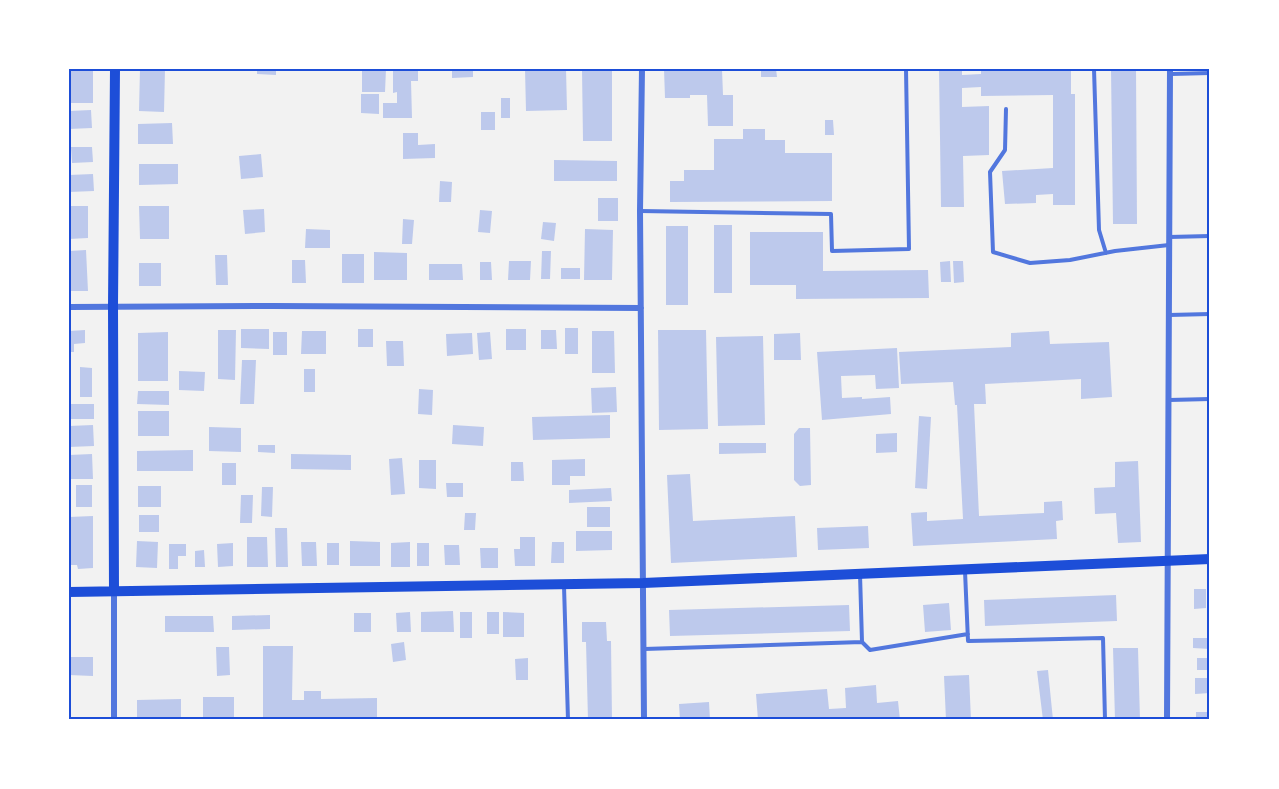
<svg xmlns="http://www.w3.org/2000/svg" width="1279" height="789" font-family="'Golos Text',sans-serif">
<style>
.building{fill:#bdc9ec}
.lines{fill:none;stroke-linecap:round;stroke-linejoin:round}
.service{stroke:#5277de;stroke-width:4}
.minor{stroke:#5277de;stroke-width:6}
.secondary{stroke:#1d4ed8;stroke-width:10}
.neatline{fill:none;stroke:#1d4ed8;stroke-width:2}
</style>
<rect width="100%" height="100%" fill="#f2f2f2"/>
<path class="building" d="M69 69H93V103H69Z
M140 69H165L164 112 139 111Z
M257 69H276V75L257 74Z
M362 69H386L385 92H362Z
M393 69H429V71H418V81H411L412 118H383V103H397V92L393 93Z
M452 69H473V77L452 78Z
M525 69H566L567 110 526 111Z
M582 69H612V141H583Z
M664 69H722L723 95H733V126H708L707 95H690V98H665Z
M761 69H776L777 77H761Z
M939 69H962V75L981 74V69H1071V94H1075V205H1053V194L1036 195V203L1005 204 1002 171 1053 168V95L981 96V87L962 88V107L989 106V155L963 156 964 207H941Z
M1111 69H1136L1137 224H1113Z
M361 94H379V114L361 113Z
M501 98H510V118H501Z
M91 110 92 128 69 129V111Z
M481 112H495V130H481Z
M825 120H833L834 135H825Z
M172 123 173 144H138V124Z
M743 129H765V140H785V153H832V201L670 202V181H684V170H714V139H743Z
M403 133H418V145L435 144V158L403 159Z
M71 147H92L93 162 72 163Z
M261 154 263 177 241 179 239 156Z
M554 160 617 161V181H554Z
M139 164H178V184L139 185Z
M93 174 94 191 69 192V175Z
M440 181 452 182 451 202H439Z
M598 198H618V221H598Z
M69 206H88V238L69 239Z
M139 206H169V239H140Z
M264 209 265 232 245 234 243 210Z
M480 210 492 211 490 233 478 232Z
M403 219 414 220 412 244H402Z
M543 222 556 223 554 241 541 239Z
M714 225H732V293H714Z
M666 226H688V305H666Z
M306 229 330 230V248H305Z
M585 229 613 230 612 280H584Z
M750 232H823V271L928 270 929 298 796 299V285H750Z
M86 250 88 291H69V251Z
M542 251H551L550 279H541Z
M374 252 407 253V280H374Z
M342 254H364V283H342Z
M215 255H227L228 285H216Z
M292 260H305L306 283H292Z
M509 261H531L530 280H508Z
M950 261 951 282H941L940 262Z
M953 261H963L964 282 954 283Z
M480 262H491L492 280H480Z
M139 263H161V286H139Z
M429 264H462L463 280H429Z
M561 268H580V279H561Z
M565 328H578V354H565Z
M241 329H269V349L241 348Z
M358 329H373V347H358Z
M506 329H526V350H506Z
M85 330V343L74 344V352H69V331Z
M218 330H236L235 380 218 379Z
M541 330H556L557 349H541Z
M658 330H706L708 429 659 430Z
M302 331H326V354H301Z
M592 331H614L615 373H592Z
M1049 331 1050 344 1109 342 1112 397 1081 399V379L985 384 986 404H974L979 516 1044 513V502L1062 501 1063 520 1056 521 1057 539 913 546 911 513 927 512V521L963 519 957 405H955L953 382 901 384 899 352 1011 347V333Z
M168 332V381H138V333Z
M273 332H287V355H273Z
M490 332 492 359 479 360 477 333Z
M472 333 473 354 447 356 446 334Z
M800 333 801 360H774V334Z
M763 336 765 425 718 426 716 337Z
M386 341H403L404 366H387Z
M897 348 899 388 876 389 875 375 841 376 842 398 862 397V399L890 397 891 414 822 420 817 352Z
M242 360H256L254 404H240Z
M80 367 92 368V397H80Z
M304 369H315V392H304Z
M179 371 205 372 204 391 179 390Z
M616 387 617 412 592 413 591 388Z
M419 389 433 390 432 415 418 414Z
M138 391H169V405L137 404Z
M69 404H94V419H69Z
M138 411H169V436H138Z
M610 415V438L533 440 532 417Z
M919 416 931 417 927 489 915 488Z
M93 425 94 446 69 447V426Z
M453 425 484 427 483 446 452 444Z
M209 427 241 428V452L209 451Z
M799 428H810L811 485 800 486 794 480V434Z
M897 433V452L876 453V434Z
M719 443H766V453L719 454Z
M258 445H275V453L258 452Z
M193 450V471H137V451Z
M92 454 93 479H69V455Z
M291 454 351 455V470L291 469Z
M402 458 405 494 391 495 389 459Z
M585 459V476H570V485H552V460Z
M419 460H436V489L419 488Z
M1138 461 1141 542 1118 543 1116 513 1095 514 1094 488 1115 487V462Z
M511 462H523L524 481H511Z
M222 463H236V485H222Z
M690 474 693 521 795 516 797 557 671 563 667 475Z
M446 483H463V497H447Z
M76 485H92V507H76Z
M138 486H161V507H138Z
M262 487H273L272 517 261 516Z
M611 488 612 501 569 503V490Z
M241 495H253L252 523H240Z
M587 507H610V527H587Z
M465 513H476L475 530H464Z
M139 515H159V532H139Z
M93 516V568L78 569 77 565H69V517Z
M868 526 869 548 818 550 817 528Z
M275 528H287L288 567H276Z
M576 531H612V550L576 551Z
M247 537H267L268 567H247Z
M520 537H535V566H515L514 549H520Z
M137 541 158 542 157 568 136 567Z
M350 541 380 542V566H350Z
M301 542H316L317 566H302Z
M410 542V567H391V543Z
M552 542H564V563H551Z
M233 543V566L218 567 217 544Z
M327 543H339V565H327Z
M417 543H429V566H417Z
M169 544H186V556H178V569H169Z
M444 545H459L460 565H445Z
M480 548H498V568H481Z
M204 550 205 567H195V551Z
M1194 589H1206V608L1194 609Z
M1116 595 1117 621 985 626 984 600Z
M949 603 951 630 925 632 923 605Z
M849 605 850 631 670 636 669 610Z
M453 611 454 632H421V612Z
M410 612 411 632H397L396 613Z
M460 612H472V638H460Z
M487 612H499V634H487Z
M503 612 524 613V637H503Z
M354 613H371V632H354Z
M270 615V629L232 630V616Z
M165 616H213L214 632H165Z
M582 622H606L607 641H611L612 720H588L586 642H582Z
M1193 638H1210V649L1193 648Z
M404 642 406 660 393 662 391 644Z
M263 646H293L292 700H304V691H321V699L377 698V720H263Z
M216 647H229L230 675 217 676Z
M1113 648H1138L1140 720H1115Z
M69 657H93V676L69 675Z
M528 658V680H516L515 659Z
M1197 658H1210V670H1197Z
M1048 670 1053 720H1043L1037 671Z
M969 675 971 720H946L944 676Z
M1195 678H1210V693L1195 694Z
M876 685 877 703 898 701 900 720H801V718L758 720 756 694 827 689 829 709 846 708 845 688Z
M203 697H234V720H203Z
M181 699V720H145V718H137V700Z
M709 702 710 720H680L679 704Z
M1196 712H1210V720H1196Z"/>
<g class="lines">
<path class="service" d="M1094 69 1099 230 1106 253
M1171 74 1210 73
M1006 109 1005 150 990 172 993 252 1030 263 1070 260 1115 251 1169 245
M640 211 831 214 832 251 909 249 906 69
M1169 237 1210 236
M1169 315 1210 314
M1169 400 1210 399
M965 571 968 641 1103 638 1105 720
M564 586 568 720
M862 642 870 650 968 634
M644 649 862 642 860 574"/>
<path class="minor" d="M642 69 640 211 644 720
M69 307 274 306 641 308
M114 591V720
M1167 720 1170 69"/>
<path class="secondary" d="M114 591 113 306 115 69
M69 592 643 583 1210 559"/>
</g>
<rect width="1279" height="789" fill="none" stroke="#ffffff" stroke-width="141"/>
<rect x="70" y="70" width="1138" height="648" class="neatline"/>
</svg>
